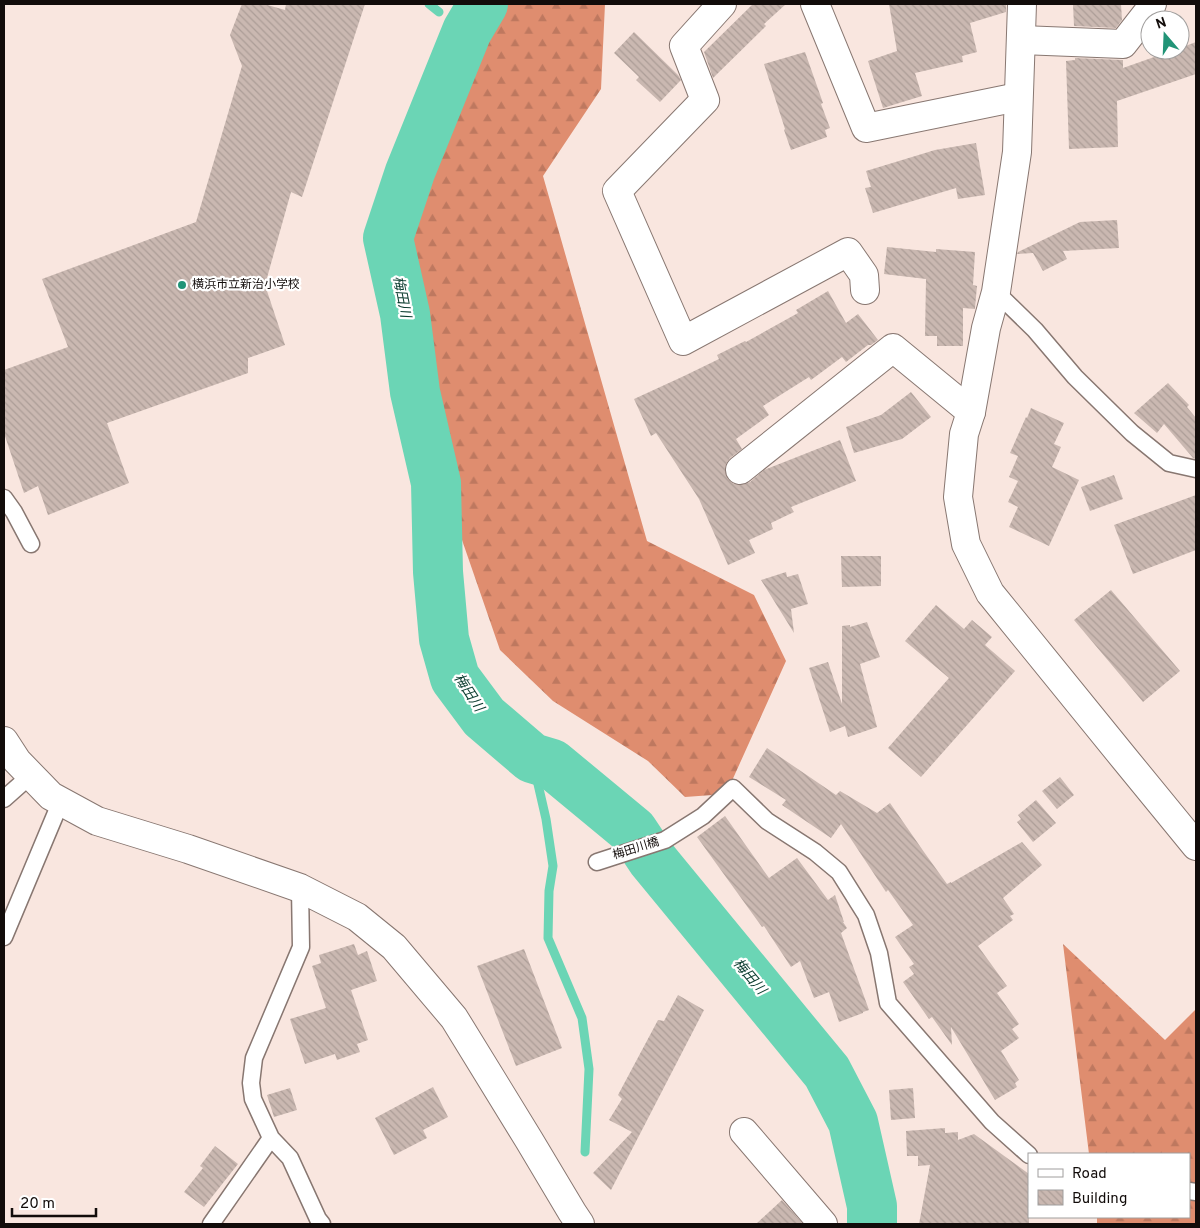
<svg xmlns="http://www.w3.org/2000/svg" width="1200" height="1228" font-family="Overpass,'Noto Sans JP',sans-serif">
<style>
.forest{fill:url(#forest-firs)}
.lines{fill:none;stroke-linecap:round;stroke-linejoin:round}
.stream{stroke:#6bd5b5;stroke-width:9}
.river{stroke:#6bd5b5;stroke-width:50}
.building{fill:url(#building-back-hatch)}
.lane-casing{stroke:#887771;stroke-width:19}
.street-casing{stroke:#887771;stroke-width:30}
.secondary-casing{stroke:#887771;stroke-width:30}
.lane{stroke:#fff;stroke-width:16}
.street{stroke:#fff;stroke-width:28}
.secondary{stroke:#fff;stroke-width:28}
.poi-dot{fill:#219477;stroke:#fff;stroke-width:2}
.labels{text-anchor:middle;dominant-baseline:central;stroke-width:4.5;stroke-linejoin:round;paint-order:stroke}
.poi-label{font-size:12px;fill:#120c0a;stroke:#fff;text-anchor:start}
.street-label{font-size:12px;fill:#120c0a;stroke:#fff}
.water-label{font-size:14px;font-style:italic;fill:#0a3b2e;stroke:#fff}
</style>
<defs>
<pattern id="forest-firs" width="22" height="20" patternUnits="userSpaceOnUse" patternTransform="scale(1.25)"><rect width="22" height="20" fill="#df8d6f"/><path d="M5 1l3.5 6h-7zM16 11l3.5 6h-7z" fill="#be785f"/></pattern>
<pattern id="building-back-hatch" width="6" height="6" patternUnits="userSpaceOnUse" patternTransform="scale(1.25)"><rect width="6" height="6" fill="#cab8b1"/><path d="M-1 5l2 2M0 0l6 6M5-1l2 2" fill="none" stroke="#ac9d97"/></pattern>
</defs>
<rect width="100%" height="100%" fill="#f9e6df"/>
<path class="forest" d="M502 4H605L601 89 543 176 647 541 754 595 786 661 726 794 685 797 648 761 553 701 500 650 404 372 395 181Z
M1063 944 1165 1040 1196 1009V1224H1097V1217H1189V1154H1089Z"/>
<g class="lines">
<path class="stream" d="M429 4 439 12
M532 758 546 819 553 866 549 891 548 938 582 1018 589 1069 585 1152"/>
<path class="river" d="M483 4 467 31 410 172 388 238 405 314 415 392 436 483 438 572 444 639 455 678 484 717 532 758 552 764 633 831 651 858 827 1072 853 1122 872 1206V1224"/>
</g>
<path class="building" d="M242 4H264L285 10 286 4H365L302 197 291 192 265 285 285 345 248 358V373L107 423 129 483 48 515 38 486 24 493 4 433V370L68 347 42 279 196 222 242 66 230 35Z
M753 4H786L764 24 766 26 713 78 704 52Z
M889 4H1006V12L970 23 977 52 962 56 963 62 915 73 922 96 883 108 868 61 897 51Z
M1073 4H1121L1122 20 1116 28 1074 26Z
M634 32 678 75 681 80 660 102 636 80 639 77 614 53Z
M1196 42V74L1117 101 1118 147 1069 149 1066 61 1075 60V58L1123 60V68L1174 50H1180V48Z
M805 52 823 103 821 104 830 128 825 130 827 137 791 150 784 130 785 129 764 64Z
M976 143 985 195 958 199 956 188 873 213 865 188 871 187 866 171 935 150Z
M1117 220 1119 248 1063 251 1067 259 1043 271 1033 253 1017 254 1018 252 1080 222Z
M887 247 936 252V249L975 252 973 285 977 286 975 308V309L963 308V346H937V336H925L926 279 884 274Z
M828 291 846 323 858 314 878 340 871 345H868L846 362 842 357 811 380 809 377 763 406 769 415 736 439 742 449 730 458 726 464 725 472 728 479 734 484 743 485 750 482 764 470 840 440 856 481 791 507 794 512 771 523 773 529 749 540 755 553 728 565 699 499 656 433 651 436 634 399 684 376 719 359 717 355 745 341 746 342 798 313 796 310Z
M1168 383 1189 405 1187 407 1196 418V459L1193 458 1164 424 1157 433 1134 413Z
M911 392 931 417 902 439 854 453 846 427 881 415Z
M1031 408 1064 423 1054 444 1061 447 1052 467 1079 480 1049 546 1009 527 1018 507 1008 502 1018 481 1009 477 1018 456 1010 453 1026 417 1027 418Z
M1114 475 1123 499 1090 511 1081 487Z
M1196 495V550L1133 574 1114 525Z
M841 556H881V586L842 587Z
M786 572 787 577 798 574 808 604 791 609 794 633 761 580Z
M1111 590 1180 671 1143 702 1074 620Z
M936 605 964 629 972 620 992 637 985 645 1015 671 921 777 888 748 949 678 905 641Z
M867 622 880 657 860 664 877 727 848 737 845 726 830 732 809 668 828 662 842 704V626L850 625V627Z
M767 748 836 795 840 791 877 813 890 803 924 852 947 884 951 882V883L1022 842 1042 865 1003 898 1014 914 1010 916 1013 920 978 946 1007 986 997 993 1019 1024 1012 1029 1019 1038 1001 1051 1019 1080 1015 1083 1017 1087 995 1100 951 1027 952 1045 932 1017 929 1019 903 982 914 974 909 967 914 964 895 937 913 925 888 890 886 892 841 824 831 838 782 805 786 800 749 777Z
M1060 777 1074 795 1057 809 1042 791Z
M1036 800 1056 823 1033 842 1017 822 1021 819 1018 815Z
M725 816 769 878 797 858 828 900 835 895 844 922H843L847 928 841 933 869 1010 863 1012V1013L839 1022 829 992 814 998 800 961 791 967 764 926 762 927 697 837Z
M354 944 358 955 367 951 377 981 351 990 368 1040 357 1044 360 1052 337 1060 335 1054 305 1064 290 1019 326 1008 312 966 321 963 319 955Z
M524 949 562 1048 516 1066 477 966Z
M678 995 704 1010 611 1190 593 1173 632 1132 609 1120 622 1099 618 1095 658 1020 664 1021Z
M433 1087 448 1117 423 1130 427 1138 394 1155 375 1118Z
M290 1088 297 1110 274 1117 267 1095Z
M913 1088 915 1118 891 1120 889 1090Z
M945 1128V1133L958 1132V1140L974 1134 1029 1174V1224H919L930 1165 918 1166V1156H907L906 1131Z
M215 1146 238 1164 204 1207 184 1192 203 1168 200 1166Z
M782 1200 803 1224H756Z"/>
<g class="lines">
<g class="lane-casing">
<path id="lane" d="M996 292 1035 330 1075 377 1132 433 1169 463 1196 469
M4 498 14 512 31 544
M4 799 31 775
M597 862 665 840 703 816 733 788 767 821 815 852 839 872 866 915 879 953 888 1003 992 1122 1029 1155
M300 888 301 947 254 1058 251 1083 253 1099 271 1138 290 1158 318 1219 322 1224
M4 937 61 801
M1189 1191 1196 1192
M211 1224 271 1138"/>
</g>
<g class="street-casing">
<path id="street" d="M722 4 684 46 705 100 617 191 683 341 848 252 864 275 865 290
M815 4 866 128 1018 97
M1021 40 1123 44 1148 12 1152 4
M740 470 893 348 971 412
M4 741 17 761 51 796 97 821 188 849 300 888 357 917 394 947 454 1018 529 1140 572 1212 580 1224
M744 1132 823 1224"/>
</g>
<g class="secondary-casing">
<path id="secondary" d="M1022 4 1017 152 996 292 986 328 971 412 964 434 958 497 966 544 990 593 1124 758 1196 846"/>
</g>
<use href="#lane" class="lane"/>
<use href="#street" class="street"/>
<use href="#secondary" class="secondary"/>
</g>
<circle class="poi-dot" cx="182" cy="285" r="5"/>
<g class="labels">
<g class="poi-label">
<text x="192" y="285">横浜市立新治小学校</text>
</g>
<g class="street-label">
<text transform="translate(636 849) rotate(-17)">梅田川橋</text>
</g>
<g class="water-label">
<text transform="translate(401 297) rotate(79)">梅田川</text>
<text transform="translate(468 693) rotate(57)">梅田川</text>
<text transform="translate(749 977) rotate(50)">梅田川</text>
</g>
</g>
<rect width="1200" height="1228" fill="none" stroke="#120c0a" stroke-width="10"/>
<rect x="1028" y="1153" width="162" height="65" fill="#ffffff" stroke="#a09e9d"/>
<rect x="1038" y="1169" width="25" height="8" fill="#ffffff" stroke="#a09e9d"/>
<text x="1072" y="1178" font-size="15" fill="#120c0a">Road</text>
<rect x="1038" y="1190" width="25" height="15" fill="url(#building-back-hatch)" stroke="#a09e9d"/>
<text x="1072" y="1203" font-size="15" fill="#120c0a">Building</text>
<g transform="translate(1165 35) rotate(341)"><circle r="24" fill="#ffffff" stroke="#a09e9d"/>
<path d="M0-4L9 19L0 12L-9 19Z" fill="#219477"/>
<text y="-8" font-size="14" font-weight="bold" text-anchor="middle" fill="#120c0a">N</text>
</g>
<path d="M12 1208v8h84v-8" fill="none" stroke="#120c0a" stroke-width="2.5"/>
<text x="20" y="1208" font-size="15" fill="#120c0a" stroke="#ffffff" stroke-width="4" paint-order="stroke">20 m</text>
</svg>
